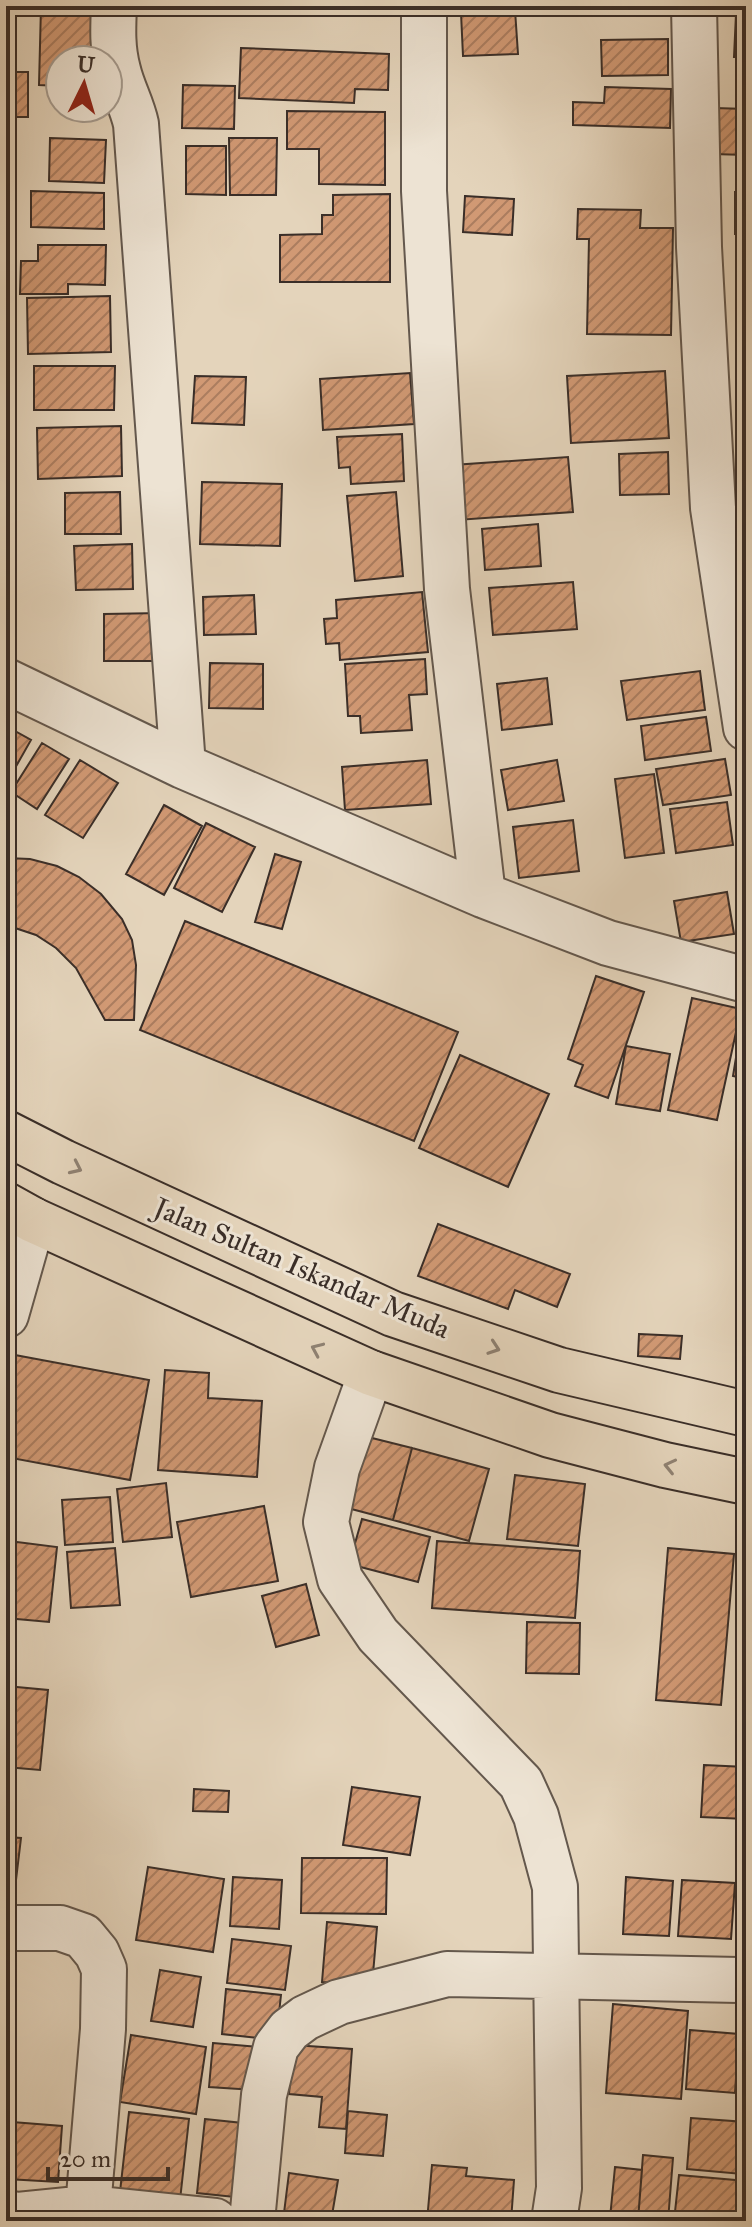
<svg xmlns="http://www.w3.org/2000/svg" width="752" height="2227" font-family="'IM FELL Great Primer',serif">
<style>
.building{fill:url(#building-hatch);stroke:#3a2e28;stroke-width:2}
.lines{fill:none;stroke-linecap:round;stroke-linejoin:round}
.minor-casing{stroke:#64584d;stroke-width:48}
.highway-casing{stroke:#3a2e28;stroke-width:48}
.minor{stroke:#ede3d3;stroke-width:44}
.highway{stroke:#e4d4bb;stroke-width:44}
.oneway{stroke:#8f8172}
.labels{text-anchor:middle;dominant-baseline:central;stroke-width:6;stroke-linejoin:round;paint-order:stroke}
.street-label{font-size:28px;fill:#3a2e28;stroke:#ede3d3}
</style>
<defs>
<pattern id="building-hatch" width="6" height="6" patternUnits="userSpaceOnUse" patternTransform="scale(2)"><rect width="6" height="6" fill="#d19974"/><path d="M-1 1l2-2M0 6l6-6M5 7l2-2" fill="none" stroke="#ab7d5f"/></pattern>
</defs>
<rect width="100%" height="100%" fill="#e4d4bb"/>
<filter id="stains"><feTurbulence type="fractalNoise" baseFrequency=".0025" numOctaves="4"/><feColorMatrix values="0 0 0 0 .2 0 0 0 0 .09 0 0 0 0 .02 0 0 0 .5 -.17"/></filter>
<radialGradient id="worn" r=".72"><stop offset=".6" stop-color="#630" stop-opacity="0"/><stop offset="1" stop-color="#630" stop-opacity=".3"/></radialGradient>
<path class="building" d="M41 6H97L95 60H60V86L39 85Z
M515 10 518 54 463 56 461 13Z
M736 14H746V57H734Z
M668 39V75L602 76 601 40Z
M241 48 389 54 388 90 355 89 354 103 239 98Z
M740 65H746V101L738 100Z
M6 72H28V117H8L7 142Z
M183 85 235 86 234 129 182 128Z
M605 87 671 89 670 128 573 125V102L604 103Z
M715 108 746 109V155L713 154Z
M287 111 385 112V185L319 184V149H287Z
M50 138 106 140 104 183 49 181Z
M229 138H277L276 195H230Z
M186 146H226V195L186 194Z
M31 191 104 193V229L31 227Z
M735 192H746V234H735Z
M390 194V282H280V235L322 234V215H333V195Z
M465 196 514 199 512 235 463 232Z
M578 209 641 210 640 228H673L671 335 587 334 589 239H577Z
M742 242H746V325H743Z
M38 245H106L105 285 68 284V294H20L21 261H38Z
M110 296 111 352 28 354 27 298Z
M743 348H746V396H745Z
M34 366H115L114 410H34Z
M665 371 669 438 571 443 567 376Z
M410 373 414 424 323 430 320 379Z
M195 376 246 377 244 425 192 423Z
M746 409V456L743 410Z
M121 426 122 476 38 479 37 428Z
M402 434 404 481 351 484 350 467 339 468 337 437Z
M668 452 669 494 620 495 619 454Z
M568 457 573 512 457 520 453 465Z
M202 482 282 484 280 546 200 544Z
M120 492 121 534H65V493Z
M396 492 403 576 355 581 347 496Z
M538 524 541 566 485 570 482 529Z
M132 544 133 589 76 590 74 546Z
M573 582 577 629 493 635 489 588Z
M422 592 428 652 340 660 339 643 326 644 324 619 337 618 336 600Z
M254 595 256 634 204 635 203 597Z
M162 613 164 661H104V614Z
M425 659 427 694 409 695 412 730 361 733 360 716H348L345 664Z
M210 663 263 664V709L209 708Z
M700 671 705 710 627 720 621 681Z
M547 678 552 724 502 730 497 684Z
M706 717 711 751 645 760 641 726Z
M6 726 31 740 6 784Z
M42 743 69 759 37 809 11 792Z
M725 759 731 795 663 805 656 769Z
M80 760 118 783 83 838 45 815Z
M427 760 431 804 345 810 342 767Z
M557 760 564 801 508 810 501 770Z
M654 774 664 853 625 858 615 779Z
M727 802 733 845 676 853 670 809Z
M164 805 202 826 164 895 126 874Z
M573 820 579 871 519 878 513 827Z
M206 823 255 847 222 912 174 888Z
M275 854 301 862 282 929 255 922Z
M6 858 30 859 57 866 79 877 101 894 122 919 132 940 136 965 134 1020H105L76 968 56 948 36 935 6 925Z
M727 892 734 934 681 942 674 901Z
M185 921 458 1032 414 1141 140 1030Z
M596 976 644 992 608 1098 575 1086 583 1065 568 1059Z
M692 998 741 1009 717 1120 668 1110Z
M741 1027 746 1028V1079L733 1076Z
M626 1046 670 1054 660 1111 616 1104Z
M460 1055 549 1094 508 1187 419 1148Z
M438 1224 570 1274 557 1307 515 1290 508 1309 418 1276Z
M639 1334 682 1336 680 1359 638 1356Z
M15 1355 149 1380 130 1480 6 1457V1402Z
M165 1370 209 1373 208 1398 262 1401 257 1477 158 1470Z
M360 1435 412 1448 393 1520 340 1506Z
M412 1448 489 1469 469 1541 393 1520Z
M515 1475 585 1484 578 1546 507 1539Z
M166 1483 172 1537 123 1542 117 1489Z
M110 1497 113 1542 65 1545 62 1500Z
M264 1506 278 1581 191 1597 177 1522Z
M362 1519 430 1537 418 1582 349 1564Z
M9 1541 57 1547 49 1622 6 1618V1565Z
M437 1541 580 1551 575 1618 432 1608Z
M115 1548 120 1605 71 1608 67 1552Z
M668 1548 734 1554 721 1705 656 1700Z
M306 1584 319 1635 276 1647 262 1596Z
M527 1622 580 1623 579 1674 526 1673Z
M6 1686 48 1690 40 1770 6 1767Z
M739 1720H746V1762H738Z
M704 1765 746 1767V1819L701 1817Z
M352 1787 420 1797 410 1855 343 1845Z
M194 1789 229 1791 228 1812 193 1811Z
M741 1819H746V1856H739Z
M6 1837 21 1838 16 1880 6 1879Z
M302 1858H387L386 1914 301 1913Z
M148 1867 224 1879 213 1952 136 1940Z
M233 1877 282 1880 279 1929 230 1926Z
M626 1877 673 1881 669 1936 623 1934Z
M682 1880 735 1883 731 1939 678 1936Z
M327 1922 377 1927 372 1986 322 1982Z
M232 1939 291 1946 285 1990 227 1983Z
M160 1970 201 1977 193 2027 151 2021Z
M226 1989 281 1995 276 2040 222 2034Z
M613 2004 688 2011 681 2099 606 2093Z
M690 2030 739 2034 735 2093 686 2089Z
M131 2035 206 2047 196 2114 120 2102Z
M213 2043 258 2047 254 2090 209 2087Z
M293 2045 352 2049 346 2129 319 2127 322 2097 289 2094Z
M348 2111 387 2115 383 2156 345 2153Z
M129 2112 189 2119 180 2200 120 2192Z
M691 2118 746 2122 742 2174 687 2169Z
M205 2119 252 2124 244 2198 197 2193Z
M12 2122 62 2126 58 2182 7 2179Z
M643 2155 673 2158 668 2221 638 2220Z
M432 2165 467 2168 466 2176 514 2180 511 2221H427Z
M615 2167 642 2170 638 2220 610 2218Z
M289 2173 338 2180 331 2221H283Z
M679 2175 746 2181V2221H674Z"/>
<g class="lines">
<g class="minor-casing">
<path id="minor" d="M114 6C113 28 112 48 118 70 122 88 132 105 136 124L183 766
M424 6V191L447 589 483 895
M694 6 699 247 713 508 746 728
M6 681 183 766 483 895 608 943 746 980
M6 1315 33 1220
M371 1373 337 1468 326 1522 340 1579 378 1635 521 1783 536 1816 555 1887 559 2188 554 2221
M6 1928H60L83 1936 97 1953 104 1969 103 2029 88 2208 85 2221
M6 2213 18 2215 88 2208 215 2221
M252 2221 264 2095 276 2047 289 2030 305 2018 339 2002 447 1974 739 1980 746 1978"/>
</g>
<g class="highway-casing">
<path id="highway" d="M6 1133 63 1162 393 1314 559 1370 746 1414
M6 1205 33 1220 371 1373 550 1435 665 1465 746 1482"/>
</g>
<use href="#minor" class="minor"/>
<use href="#highway" class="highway"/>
</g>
<defs><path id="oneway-chevron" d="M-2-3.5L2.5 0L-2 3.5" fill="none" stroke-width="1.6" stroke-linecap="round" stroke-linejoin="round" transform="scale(2)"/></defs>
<g class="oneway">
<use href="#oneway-chevron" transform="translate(76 1168) rotate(25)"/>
<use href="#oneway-chevron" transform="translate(494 1348) rotate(19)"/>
<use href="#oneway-chevron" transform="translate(317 1349) rotate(-156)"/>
<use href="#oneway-chevron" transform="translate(670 1466) rotate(-167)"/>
</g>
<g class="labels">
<g class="street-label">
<text transform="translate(302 1268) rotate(23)">Jalan Sultan Iskandar Muda</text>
</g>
</g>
<rect width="752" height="2227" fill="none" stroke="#e4d4bb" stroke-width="32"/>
<rect x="8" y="8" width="736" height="2211" fill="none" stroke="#3a2e28" stroke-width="4"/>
<rect x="16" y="16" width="720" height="2195" fill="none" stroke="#3a2e28" stroke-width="2"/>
<g transform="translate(84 84) rotate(5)"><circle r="38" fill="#ede3d3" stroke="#a59b8f" stroke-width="2"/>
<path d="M0-6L14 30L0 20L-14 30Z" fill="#8f2418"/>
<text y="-12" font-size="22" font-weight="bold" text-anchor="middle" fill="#3a2e28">U</text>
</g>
<path d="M48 2167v12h120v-12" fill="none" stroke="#3a2e28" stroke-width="4"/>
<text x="60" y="2167" font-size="24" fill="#3a2e28" stroke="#ede3d3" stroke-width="6" paint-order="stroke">20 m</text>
<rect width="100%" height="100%" filter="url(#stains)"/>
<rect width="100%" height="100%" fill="url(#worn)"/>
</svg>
